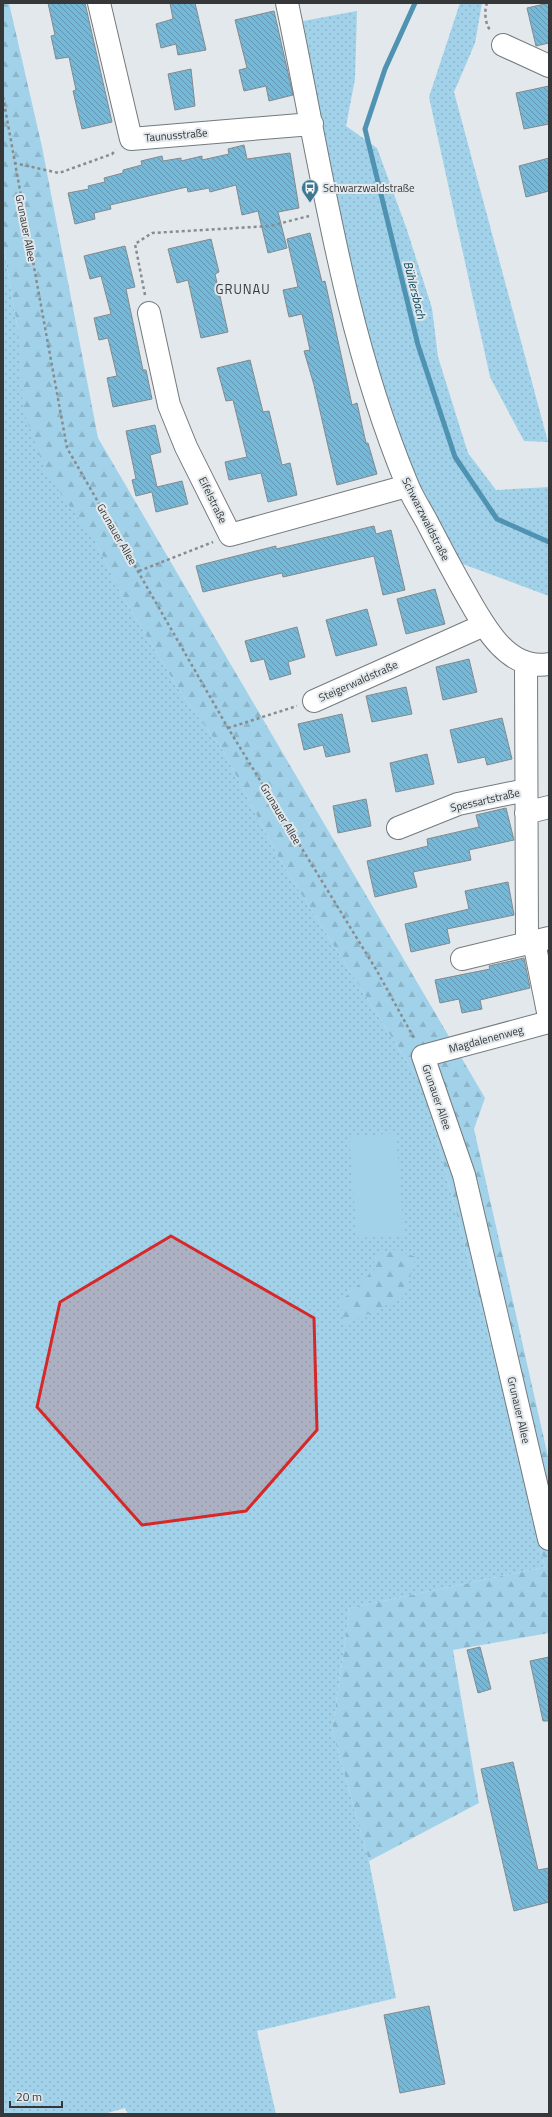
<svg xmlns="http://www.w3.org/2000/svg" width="552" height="2117" font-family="'Titillium Web',sans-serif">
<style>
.grass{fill:url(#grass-dots)}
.forest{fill:url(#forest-firs)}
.pitch{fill:#a1d2ea}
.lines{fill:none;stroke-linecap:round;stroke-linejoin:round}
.stream{stroke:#4f92b1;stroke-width:5}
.building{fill:url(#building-back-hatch);stroke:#848a8d}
.minor-casing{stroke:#747a7d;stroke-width:24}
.path{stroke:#888c8e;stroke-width:2.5;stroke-dasharray:3 3;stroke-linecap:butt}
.minor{stroke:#fff;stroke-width:22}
.marked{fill:#d62828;fill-opacity:0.2;stroke:#d62828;stroke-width:3;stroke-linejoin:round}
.labels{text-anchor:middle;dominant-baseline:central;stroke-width:4;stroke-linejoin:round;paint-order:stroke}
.street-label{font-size:11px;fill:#353738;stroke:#e2e8eb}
.poi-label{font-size:11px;fill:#353738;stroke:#e2e8eb;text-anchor:start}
.water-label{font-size:12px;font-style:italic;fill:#054157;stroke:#e2e8eb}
.quarter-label{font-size:13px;letter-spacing:1px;fill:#353738;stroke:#e2e8eb}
</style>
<defs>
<pattern id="grass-dots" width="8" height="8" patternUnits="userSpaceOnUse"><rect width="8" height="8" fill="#a1d2ea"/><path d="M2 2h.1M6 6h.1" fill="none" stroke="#8bb5c9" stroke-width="1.8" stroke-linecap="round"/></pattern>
<pattern id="forest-firs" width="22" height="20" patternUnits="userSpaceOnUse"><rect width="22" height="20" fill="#a1d2ea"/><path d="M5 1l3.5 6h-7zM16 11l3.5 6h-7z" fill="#8bb5c9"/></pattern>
<pattern id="building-back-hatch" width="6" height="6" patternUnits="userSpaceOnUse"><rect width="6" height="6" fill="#75b8d8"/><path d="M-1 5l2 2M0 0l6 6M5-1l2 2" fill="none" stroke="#6196b0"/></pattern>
</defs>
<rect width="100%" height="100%" fill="#e2e8eb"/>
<path class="grass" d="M460 3H482L475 43 454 92 548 442 524 441 490 377 429 97Z
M357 11 355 79 346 126 377 148 406 227 432 308 438 357 468 453 496 490 549 487V596L460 563C446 537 424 505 414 478 356 332 332 174 303 21Z
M3 243 18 331 96 543 123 597 181 693 224 752 280 860 423 1087 489 1336 545 1567 350 1608 332 1730 369 1861 396 1998 257 2031 276 2114H128L125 2108 104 2114H3Z"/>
<path class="forest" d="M3 3H9L42 147 98 438 485 1098 474 1129 549 1461V1633L453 1650 479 1803 369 1861 332 1730 350 1608 545 1567 489 1336 423 1087 280 860 224 752 181 693 123 597 96 543 45 471 23 409 18 331 3 243Z
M395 1250 416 1257 404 1297 344 1325 340 1302 375 1269 373 1256Z"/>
<path class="pitch" d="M396 1133 404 1235 357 1238 349 1137Z"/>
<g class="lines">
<path class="stream" d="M415 3 385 69 365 129 418 345 455 457 497 519 549 542"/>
</g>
<path class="building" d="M48 3H85L112 122 82 129 73 91 76 90 69 57 56 59 51 36 55 35Z
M170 3H195L206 50 178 55 176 44 161 48 156 24 173 19Z
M549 3V43L536 46 527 8Z
M274 11 293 95 269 101 266 86 244 91 239 70 247 68 235 20Z
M191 69 195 106 175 110 168 74Z
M549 86V124L524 129 516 93Z
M244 145 247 159 290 153 299 208 278 212 287 248 268 253 258 211 242 215 236 185 210 192 209 188 188 192 187 187 157 194 110 205 111 209 94 213 95 219 75 224 68 193 89 189 88 186 105 182 104 178 123 173V170L142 165 141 161 162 156 163 161 181 158V161L202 156V160L229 154 228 149Z
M549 158V191L526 197 519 166Z
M310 233 322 282 325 281 352 405 357 403 366 443H368L377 474 337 485 314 385 304 351 310 350 302 314 289 317 283 290 298 287 287 239Z
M211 239 219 272 215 274 228 332 201 338 188 280 177 283 168 249Z
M125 246 135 287 126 289 143 370H146L152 399 113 407 107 378 117 376 108 338 99 340 94 318 111 314 101 276 90 279 84 256Z
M250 360 263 412 269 411 282 465 290 463 297 495 268 502 261 473 229 480 225 462 247 457 233 400 226 401 217 368Z
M155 425 161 452 150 455 157 487 182 481 188 504 156 512 152 492 136 496 132 480 136 479 126 431Z
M374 526 376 534 391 530 405 590 383 595 374 556 283 577 282 573 203 592 196 566 276 546V549Z
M435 589 445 624 406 634 397 599Z
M367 609 377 645 336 656 326 620Z
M297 627 305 657 288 662 291 674 270 680 264 659 251 662 245 641Z
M469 659 477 692 443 700 436 667Z
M406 687 412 714 372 722 366 696Z
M342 714 350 752 326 757 323 745 304 750 298 724Z
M502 718 512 759 487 765 485 757 458 763 450 730Z
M427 754 434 784 396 792 390 763Z
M366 799 371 826 338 833 333 806Z
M506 808 514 840 469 850 471 860 413 872 417 887 375 897 367 861 428 846 427 839 479 827 476 815Z
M508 882 514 915 447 929 450 943 411 952 405 924 469 909 465 891Z
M524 958 530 988 480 1000 482 1009 462 1013 459 999 440 1003 435 980 490 969 489 966Z
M480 1647 491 1689 478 1693 467 1650Z
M549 1657V1721H543L530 1661Z
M513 1762 538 1870 549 1868V1902L514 1911 481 1769Z
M429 2006 445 2084 400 2093 384 2015Z"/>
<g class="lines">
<g class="minor-casing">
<path id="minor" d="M99 3 131 139 312 124
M287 3C321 165 343 330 407 484 412 497 420 509 426 520 438 543 450 566 463 589 481 620 505 672 549 664
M503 45 549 66
M149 313 169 405 186 447 230 535 407 486
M526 663 527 943
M314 701 484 625
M526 813 549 807
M398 828 458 804 526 790
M534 942 549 1017
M462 959 549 938
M549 1022 423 1056 464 1175 549 1539"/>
</g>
<path class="path" d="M487 3C484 11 485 25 491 31
M3 97 67 448 228 728 377 971 415 1040
M14 163 59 173 112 154 116 150
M145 295 135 244 152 233 270 226 309 216
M139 571 213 542
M228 728 297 706"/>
<use href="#minor" class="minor"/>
</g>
<path class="marked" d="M171 1236 314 1318 317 1430 246 1511 142 1525 37 1407 60 1302Z"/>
<defs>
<g id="bus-pin" transform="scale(0.9)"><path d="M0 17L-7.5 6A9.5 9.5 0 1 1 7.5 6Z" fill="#3e7791" stroke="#e2e8eb"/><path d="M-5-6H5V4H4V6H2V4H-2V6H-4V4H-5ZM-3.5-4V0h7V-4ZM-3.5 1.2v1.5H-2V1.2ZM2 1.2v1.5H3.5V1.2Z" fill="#fff"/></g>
</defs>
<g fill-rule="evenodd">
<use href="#bus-pin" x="310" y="188"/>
</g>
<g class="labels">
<g class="street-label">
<text transform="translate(176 135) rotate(-5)">Taunusstraße</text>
<text transform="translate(26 228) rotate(79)">Grunauer Allee</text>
<text transform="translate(213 500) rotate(64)">Eifelstraße</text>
<text transform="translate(426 519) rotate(63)">Schwarzwaldstraße</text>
<text transform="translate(117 534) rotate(60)">Grunauer Allee</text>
<text transform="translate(358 681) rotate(-24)">Steigerwaldstraße</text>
<text transform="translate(485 800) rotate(-13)">Spessartstraße</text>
<text transform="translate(281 814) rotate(59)">Grunauer Allee</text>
<text transform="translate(486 1039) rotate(-15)">Magdalenenweg</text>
<text transform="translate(437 1097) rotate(71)">Grunauer Allee</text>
<text transform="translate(519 1410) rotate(77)">Grunauer Allee</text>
</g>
<g class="poi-label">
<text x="323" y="188">Schwarzwaldstraße</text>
</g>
<g class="water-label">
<text transform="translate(415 290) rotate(76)">Bühlersbach</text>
</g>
<g class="quarter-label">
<text x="243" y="289">GRUNAU</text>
</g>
</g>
<rect width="552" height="2117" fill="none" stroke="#353738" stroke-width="8"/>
<path d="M10 2101v6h52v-6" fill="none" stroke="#353738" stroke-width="2"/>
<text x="16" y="2101" font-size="12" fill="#353738" stroke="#e2e8eb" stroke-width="3" paint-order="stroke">20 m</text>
</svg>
